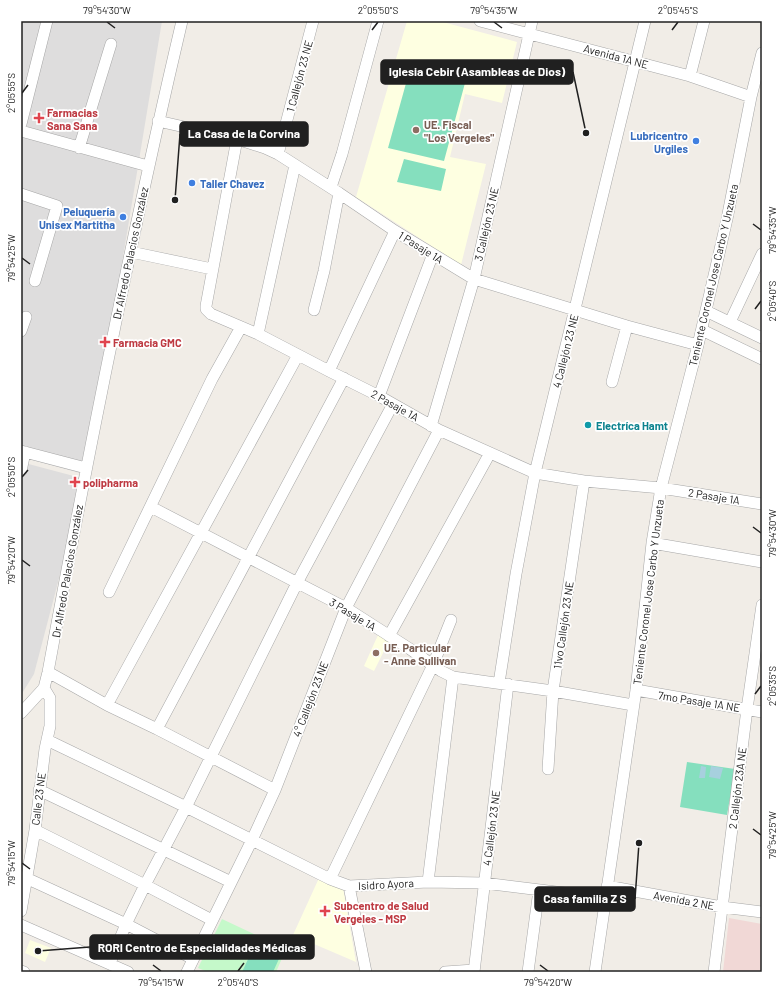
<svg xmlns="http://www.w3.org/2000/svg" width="783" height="993" font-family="Barlow,sans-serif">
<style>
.residential{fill:#dedddd}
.commercial{fill:#f1d8d6}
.education{fill:#feffe1}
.park{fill:#c5f9ca}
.pitch{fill:#85dfbe}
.water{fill:#a7d0de}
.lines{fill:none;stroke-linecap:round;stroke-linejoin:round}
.minor-casing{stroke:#a7a7a7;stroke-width:12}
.minor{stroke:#fff;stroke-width:11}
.ticks{fill:none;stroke:#202020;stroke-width:1.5}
.health-dot{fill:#e0444e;stroke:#fff;stroke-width:1.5}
.education-dot{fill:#8d6e63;stroke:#fff;stroke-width:1.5}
.shop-dot{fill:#3f7fe0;stroke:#fff;stroke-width:1.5}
.culture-dot{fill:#0f9aa8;stroke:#fff;stroke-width:1.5}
.labels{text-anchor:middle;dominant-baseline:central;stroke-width:3.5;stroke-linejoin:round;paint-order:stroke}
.street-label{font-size:11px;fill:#202020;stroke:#fff}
.health-label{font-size:11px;font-weight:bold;fill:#be3a42;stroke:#fff;text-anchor:start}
.education-label{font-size:11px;font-weight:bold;fill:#785e54;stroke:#fff;text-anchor:start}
.shop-label{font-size:11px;font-weight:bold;fill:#366cbe;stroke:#fff;text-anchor:end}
.culture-label{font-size:11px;font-weight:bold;fill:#0d838f;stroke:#fff;text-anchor:start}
.leader{fill:none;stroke:#202020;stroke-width:1.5}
.callout-dot{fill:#202020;stroke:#fff;stroke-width:1.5}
.callout{fill:#202020;stroke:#202020;stroke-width:1.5}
.callout-label{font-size:12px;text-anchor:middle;font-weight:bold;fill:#fff}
.neatline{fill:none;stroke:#202020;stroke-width:1.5}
.ticks-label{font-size:10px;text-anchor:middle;fill:#202020}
</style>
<rect width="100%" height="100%" fill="#f1ede7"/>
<path class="residential" d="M21 21H162L87 475 21 457Z
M21 462 85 479 34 674 21 695Z"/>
<path class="commercial" d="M729 918 762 924V972H723Z"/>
<path class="education" d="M407 21H439L517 42 502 103 465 94 450 157 486 164 461 265 356 197Z
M378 635 389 641 374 671 364 666Z
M319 878 343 888 356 962 293 935Z
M30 940 51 948 45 962 25 953Z"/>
<path class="park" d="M222 919 286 949 276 972H208L198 968Z"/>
<path class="pitch" d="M410 69 465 83 444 161 388 148Z
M404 159 446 169 441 191 397 182Z
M687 762 735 769 727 815 680 807Z
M258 938 283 950 273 972H242Z"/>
<path class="water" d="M701 766 706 767 705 778H699Z
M711 766 723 768 720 779 709 777Z"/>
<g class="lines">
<g class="minor-casing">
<path id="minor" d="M480 21 690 76 751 97
M690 76 704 21
M158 121 237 139 265 148 278 154 339 193 395 231 474 279 627 326 698 345
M21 124 47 21
M21 131 148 166
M237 139 206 306V309L211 314 258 334 329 371 379 396 439 430 535 473 584 481 661 488 762 504
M79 148 111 44
M278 154 313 21
M331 187 342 154 378 21
M21 194 57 206 35 281
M131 252 212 269
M314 310 324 271 339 193
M706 311 762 338
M730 322 762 254
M702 330 762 359
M21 331 26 317
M258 334 295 165
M329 371 395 231
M612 382 627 326
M379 396 433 254
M431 426 474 279 532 21
M21 451 86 468
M21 471 25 452
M151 507 346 608 410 649 441 671 453 677 553 691 633 705
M652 543 762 562
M109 592 212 379 241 327
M389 636 490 453
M48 672 107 705 157 729 275 790
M499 683 516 574 535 473 645 21
M636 690 762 712
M107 705 298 355
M21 713 44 688 48 672C88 454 131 237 182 21
M157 729 344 378
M47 740 186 807 330 879 349 886 428 882 484 883 605 898
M548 769 553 691 584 481
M39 790 231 882
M35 830 145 885 212 920
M26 878 126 924 193 959
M330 879 433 665 451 620
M428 882 453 677
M349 886 366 972
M607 886 722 907 762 912
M21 911 35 830 45 749 50 726V698L44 688
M21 925 128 972
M110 963 126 924 145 885 186 807 297 583 393 404
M21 971 24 972
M187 972 252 840 275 790 346 608 439 430
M445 972 474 970
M474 972 508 684
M528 972 539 890
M595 972 636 690 652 543 661 488 698 345 727 219 751 97 762 53
M714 972 747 709 762 605"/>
</g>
<use href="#minor" class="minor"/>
</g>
<path class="ticks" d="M107 22 115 28M494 22 502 28M372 30 378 22M672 30 678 22M22 93 28 85M753 224 761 230M22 258 30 264M755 309 761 301M22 477 28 470M753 527 761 533M22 560 30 566M755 694 761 686M753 829 761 835M22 863 30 869M153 965 161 971M540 965 548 971M238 971 244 963"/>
<g class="health-dot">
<path d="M37 112h4v4h4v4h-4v4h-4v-4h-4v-4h4z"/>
<path d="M103 336h4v4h4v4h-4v4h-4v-4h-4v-4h4z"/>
<path d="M73 476h4v4h4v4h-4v4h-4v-4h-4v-4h4z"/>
<path d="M323 905h4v4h4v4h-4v4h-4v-4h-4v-4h4z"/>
</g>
<g class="education-dot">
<circle cx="416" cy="130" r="4"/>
<circle cx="376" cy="653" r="4"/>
</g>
<g class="shop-dot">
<circle cx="696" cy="141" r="4"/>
<circle cx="192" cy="183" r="4"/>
<circle cx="123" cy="217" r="4"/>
</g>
<circle class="culture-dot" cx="588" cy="425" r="4"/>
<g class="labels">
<g class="street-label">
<text transform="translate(616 56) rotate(15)">Avenida 1A NE</text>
<text transform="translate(299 76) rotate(-75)">1 Callejón 23 NE</text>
<text transform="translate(486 224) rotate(-77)">3 Callejón 23 NE</text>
<text transform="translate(421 247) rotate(32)">1 Pasaje 1A</text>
<text transform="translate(130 253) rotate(-78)">Dr Alfredo Palacios González</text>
<text transform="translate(713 275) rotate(-77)">Teniente Coronel Jose Carbo Y Unzueta</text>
<text transform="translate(565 351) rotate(-76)">4 Callejón 23 NE</text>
<text transform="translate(395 405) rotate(29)">2 Pasaje 1A</text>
<text transform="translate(714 496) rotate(9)">2 Pasaje 1A</text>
<text transform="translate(67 571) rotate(-80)">Dr Alfredo Palacios González</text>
<text transform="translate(648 592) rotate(-83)">Teniente Coronel Jose Carbo Y Unzueta</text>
<text transform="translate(353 614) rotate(31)">3 Pasaje 1A</text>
<text transform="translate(563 625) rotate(-82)">11vo Callejón 23 NE</text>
<text transform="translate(310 699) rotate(-69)">4° Callejón 23 NE</text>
<text transform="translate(699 701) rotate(9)">7mo Pasaje 1A NE</text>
<text transform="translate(737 788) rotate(-83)">2 Callejón 23A NE</text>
<text transform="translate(38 799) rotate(-83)">Calle 23 NE</text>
<text transform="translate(491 828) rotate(-83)">4 Callejón 23 NE</text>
<text transform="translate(386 884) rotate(-3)">Isidro Ayora</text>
<text transform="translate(684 900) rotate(10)">Avenida 2 NE</text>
</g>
<g class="health-label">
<text x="47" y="112">Farmacias<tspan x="47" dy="13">Sana Sana</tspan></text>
<text x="113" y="342">Farmacia GMC</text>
<text x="83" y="482">polipharma</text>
<text x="334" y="905">Subcentro de Salud<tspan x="334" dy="13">Vergeles - MSP</tspan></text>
</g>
<g class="education-label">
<text x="424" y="124">UE. Fiscal<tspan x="424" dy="13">"Los Vergeles"</tspan></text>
<text x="384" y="647">UE. Particular<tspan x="384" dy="13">- Anne Sullivan</tspan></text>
</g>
<g class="shop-label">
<text x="688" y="135">Lubricentro<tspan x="688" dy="13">Urgiles</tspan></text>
<text x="200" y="183" text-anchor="start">Taller Chavez</text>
<text x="115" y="211">Peluquería<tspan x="115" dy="13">Unisex Martitha</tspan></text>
</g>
<g class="culture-label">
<text x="596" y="425">Electríca Hamt</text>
</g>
</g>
<path class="leader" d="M586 133L573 72M175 200L180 134M639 843L635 899M38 951L90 947"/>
<g class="callout-dot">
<circle cx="586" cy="133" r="4"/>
<circle cx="175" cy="200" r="4"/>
<circle cx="639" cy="843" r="4"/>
<circle cx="38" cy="951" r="4"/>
</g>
<g class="callout">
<rect x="381" y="60" width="192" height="24" rx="4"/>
<rect x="180" y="122" width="128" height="24" rx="4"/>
<rect x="535" y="887" width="100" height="24" rx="4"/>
<rect x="90" y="935" width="224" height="24" rx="4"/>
</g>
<g class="callout-label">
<text x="477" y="76">Iglesia Cebir (Asambleas de Dios)</text>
<text x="244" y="138">La Casa de la Corvina</text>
<text x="585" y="903">Casa familia Z S</text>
<text x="202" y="952">RORI Centro de Especialidades Médicas</text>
</g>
<rect width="783" height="993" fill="none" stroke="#ffffff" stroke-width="44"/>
<rect x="22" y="22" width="739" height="949" class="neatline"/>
<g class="ticks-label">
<text x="107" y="14">79°54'30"W</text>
<text x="378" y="14">2°05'50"S</text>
<text x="494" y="14">79°54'35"W</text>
<text x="678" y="14">2°05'45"S</text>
<text transform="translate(11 93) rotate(-90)" y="4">2°05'55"S</text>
<text transform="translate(772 230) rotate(-90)" y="4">79°54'35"W</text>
<text transform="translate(11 258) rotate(-90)" y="4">79°54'25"W</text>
<text transform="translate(772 301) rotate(-90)" y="4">2°05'40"S</text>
<text transform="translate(11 477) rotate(-90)" y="4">2°05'50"S</text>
<text transform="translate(772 533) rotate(-90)" y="4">79°54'30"W</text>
<text transform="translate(11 560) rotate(-90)" y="4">79°54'20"W</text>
<text transform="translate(772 686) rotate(-90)" y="4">2°05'35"S</text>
<text transform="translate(772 835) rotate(-90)" y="4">79°54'25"W</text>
<text transform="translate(11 863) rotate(-90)" y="4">79°54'15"W</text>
<text x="161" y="986">79°54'15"W</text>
<text x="238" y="986">2°05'40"S</text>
<text x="548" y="986">79°54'20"W</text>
</g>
</svg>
